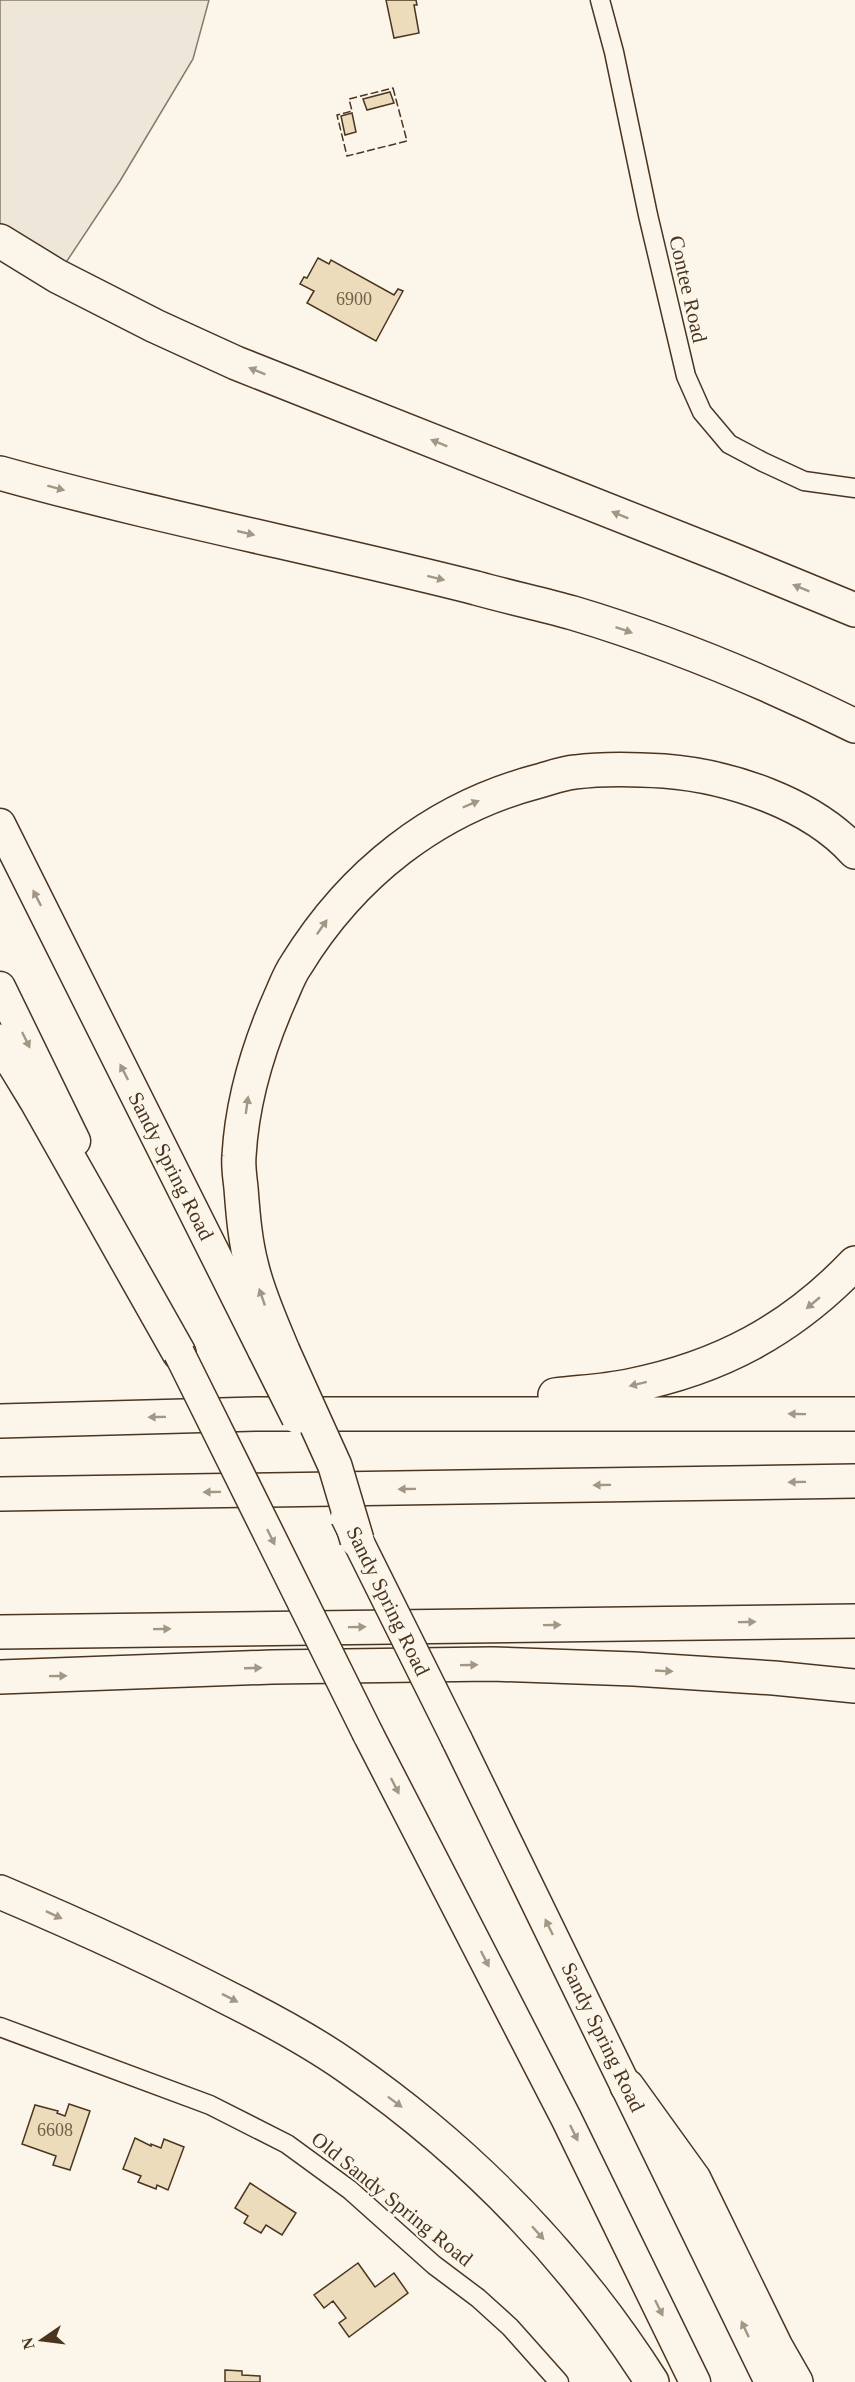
<svg xmlns="http://www.w3.org/2000/svg" width="855" height="2382" font-family="Georgia,serif">
<style>
.green{fill:#ede6d9;stroke:#887966;stroke-width:1.5}
.building{fill:#ecdcbc;stroke:#4a3520;stroke-width:1.5}
.lines{fill:none;stroke-linecap:round;stroke-linejoin:round}
.street-casing{stroke:#4a3520;stroke-width:21}
.primary-casing{stroke:#4a3520;stroke-width:33}
.highway-casing{stroke:#4a3520;stroke-width:36}
.street{stroke:#fbf6e9;stroke-width:18}
.primary{stroke:#fbf6e9;stroke-width:30}
.highway{stroke:#fbf6e9;stroke-width:33}
.primary-bridge-casing{stroke:#4a3520;stroke-width:33;stroke-linecap:butt}
.highway-bridge-casing{stroke:#4a3520;stroke-width:36;stroke-linecap:butt}
.primary-bridge{stroke:#fbf6e9;stroke-width:30}
.highway-bridge{stroke:#fbf6e9;stroke-width:33}
.fence{stroke:#4a3520;stroke-width:1.5;stroke-dasharray:8 3;stroke-linecap:butt}
.oneway{fill:#a29684}
.labels{text-anchor:middle;dominant-baseline:central;stroke-width:4.5;stroke-linejoin:round;paint-order:stroke}
.number-label{font-size:18px;fill:#725f47}
.street-label{font-size:21px;fill:#4a3520;stroke:#fbf6e9}
</style>
<rect width="100%" height="100%" fill="#fbf6e9"/>
<path class="green" d="M0 0H209L193 59 120 181 57 276 0 241Z"/>
<path class="building" d="M386 0H416L417 5H414L419 33 394 38Z
M390 92 394 103 367 110 363 99Z
M352 113 356 132 345 135 341 116Z
M318 258 329 264 331 260 394 295 398 289 403 291 376 341 307 303 314 291 300 284 304 277 307 278Z
M69 2104 90 2111 70 2170 53 2165 56 2156 22 2144 35 2105 58 2111 57 2113 65 2116Z
M135 2138 151 2146V2144L161 2148 164 2139 184 2147 168 2190 157 2185 156 2189 138 2182 141 2176 123 2169Z
M250 2183 296 2213 282 2235 266 2225 261 2233 244 2223 248 2216 235 2208Z
M358 2263 375 2287 394 2273 408 2293 349 2337 339 2323 346 2318 333 2301 324 2308 314 2295Z
M225 2370 242 2371V2375L260 2376V2382H225Z"/>
<g class="lines">
<g class="street-casing">
<path id="street" d="M600 0 614 52 648 215 686 376 702 412 729 444 763 462 804 481 855 488
M0 2027 210 2105 287 2144 350 2190 434 2265 478 2298 510 2327 559 2382"/>
</g>
<g class="primary-casing">
<path id="primary" d="M0 824 263 1350
M0 987 75 1141
M368 1734 566 2118 695 2382
M457 1740 770 2382"/>
</g>
<g class="highway-casing">
<path id="highway" d="M0 241 57 276 155 326 236 363 731 559 855 610
M0 473C157 517 318 548 476 588 508 597 541 604 573 613 670 642 764 681 855 726
M0 1041 36 1100 179 1353
M283 1351C272 1324 259 1296 252 1267 245 1241 243 1214 241 1188 240 1178 238 1167 239 1156 242 1102 258 1048 280 998 285 987 289 975 296 965 352 874 435 808 539 781 550 778 563 773 575 772 605 768 634 769 664 771 729 776 811 803 855 852
M555 1395C580 1392 605 1391 629 1386 720 1368 791 1330 855 1263
M0 1421 257 1414H855
M0 1494 855 1481
M0 1632 855 1621
M0 1677 272 1667 492 1664 634 1669 774 1678 855 1686
M0 1892C78 1925 155 1960 230 1999 270 2019 311 2041 348 2067 469 2151 573 2258 652 2382
M627 2086 694 2179 776 2347 796 2382"/>
</g>
<use href="#street" class="street"/>
<use href="#primary" class="primary"/>
<use href="#highway" class="highway"/>
<g class="primary-bridge-casing">
<path id="primary-bridge" d="M263 1350 297 1418
M179 1353 368 1734
M346 1517 457 1740"/>
</g>
<g class="highway-bridge-casing">
<path id="highway-bridge" d="M283 1351 335 1466 357 1540"/>
</g>
<use href="#primary-bridge" class="primary-bridge"/>
<use href="#highway-bridge" class="highway-bridge"/>
<path class="fence" d="M393 88 407 141 347 156 337 115 352 111 349 99Z"/>
</g>
<defs><path id="oneway-solid" d="M-6-.8H1V-3.2L6.5 0L1 3.2V.8H-6Z" transform="scale(1.5)"/></defs>
<g class="oneway">
<use href="#oneway-solid" transform="translate(257 371) rotate(-158)"/>
<use href="#oneway-solid" transform="translate(439 443) rotate(-158)"/>
<use href="#oneway-solid" transform="translate(56 488) rotate(15)"/>
<use href="#oneway-solid" transform="translate(620 515) rotate(-158)"/>
<use href="#oneway-solid" transform="translate(246 533) rotate(13)"/>
<use href="#oneway-solid" transform="translate(436 578) rotate(14)"/>
<use href="#oneway-solid" transform="translate(801 588) rotate(-158)"/>
<use href="#oneway-solid" transform="translate(624 630) rotate(19)"/>
<use href="#oneway-solid" transform="translate(471 804) rotate(-23)"/>
<use href="#oneway-solid" transform="translate(37 898) rotate(-117)"/>
<use href="#oneway-solid" transform="translate(322 927) rotate(-55)"/>
<use href="#oneway-solid" transform="translate(26 1040) rotate(64)"/>
<use href="#oneway-solid" transform="translate(124 1072) rotate(-117)"/>
<use href="#oneway-solid" transform="translate(247 1105) rotate(-82)"/>
<use href="#oneway-solid" transform="translate(262 1297) rotate(-109)"/>
<use href="#oneway-solid" transform="translate(813 1303) rotate(140)"/>
<use href="#oneway-solid" transform="translate(638 1384) rotate(166)"/>
<use href="#oneway-solid" transform="translate(797 1414) rotate(-179)"/>
<use href="#oneway-solid" transform="translate(157 1417) rotate(179)"/>
<use href="#oneway-solid" transform="translate(797 1482) rotate(179)"/>
<use href="#oneway-solid" transform="translate(602 1485) rotate(179)"/>
<use href="#oneway-solid" transform="translate(407 1489) rotate(179)"/>
<use href="#oneway-solid" transform="translate(212 1492) rotate(179)"/>
<use href="#oneway-solid" transform="translate(271 1537) rotate(64)"/>
<use href="#oneway-solid" transform="translate(747 1622) rotate(-1)"/>
<use href="#oneway-solid" transform="translate(552 1625) rotate(-1)"/>
<use href="#oneway-solid" transform="translate(357 1627) rotate(-1)"/>
<use href="#oneway-solid" transform="translate(162 1629) rotate(-1)"/>
<use href="#oneway-solid" transform="translate(469 1665) rotate(-1)"/>
<use href="#oneway-solid" transform="translate(253 1668) rotate(-2)"/>
<use href="#oneway-solid" transform="translate(664 1671) rotate(3)"/>
<use href="#oneway-solid" transform="translate(58 1676) rotate(-1)"/>
<use href="#oneway-solid" transform="translate(395 1786) rotate(63)"/>
<use href="#oneway-solid" transform="translate(54 1915) rotate(25)"/>
<use href="#oneway-solid" transform="translate(549 1927) rotate(-116)"/>
<use href="#oneway-solid" transform="translate(485 1959) rotate(63)"/>
<use href="#oneway-solid" transform="translate(230 1998) rotate(27)"/>
<use href="#oneway-solid" transform="translate(395 2102) rotate(37)"/>
<use href="#oneway-solid" transform="translate(574 2133) rotate(64)"/>
<use href="#oneway-solid" transform="translate(538 2233) rotate(48)"/>
<use href="#oneway-solid" transform="translate(659 2308) rotate(64)"/>
<use href="#oneway-solid" transform="translate(745 2329) rotate(-115)"/>
</g>
<g class="labels">
<g class="number-label">
<text x="354" y="299">6900</text>
<text x="55" y="2130">6608</text>
</g>
<g class="street-label">
<text transform="translate(688 289) rotate(77)">Contee Road</text>
<text transform="translate(171 1166) rotate(63)">Sandy Spring Road</text>
<text transform="translate(388 1601) rotate(64)">Sandy Spring Road</text>
<text transform="translate(603 2037) rotate(64)">Sandy Spring Road</text>
<text transform="translate(392 2199) rotate(39)">Old Sandy Spring Road</text>
</g>
</g>
<g transform="translate(42 2340) rotate(256)" stroke="#fbf6e9" stroke-width="4.5" paint-order="stroke">
<path d="M0-4.5L10 22L0 15L-10 22Z" fill="#4a3520"/>
<text y="-9" font-size="16" font-weight="bold" text-anchor="middle" fill="#4a3520">N</text>
</g>
</svg>
